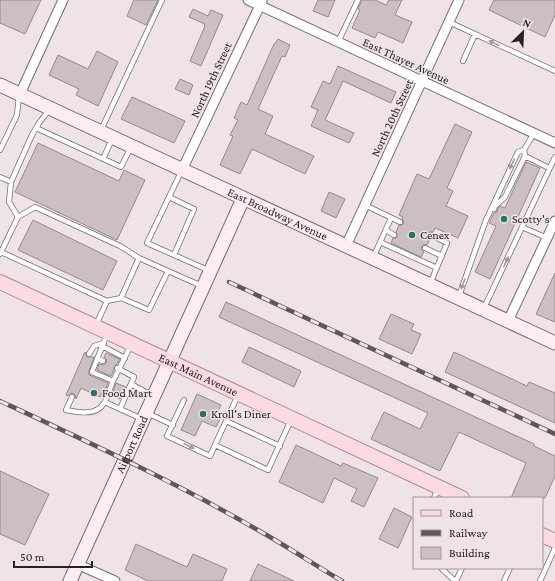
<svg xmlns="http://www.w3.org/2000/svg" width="555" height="581" font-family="'Crimson Pro',serif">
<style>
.building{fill:#cbbfc1;stroke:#95898c}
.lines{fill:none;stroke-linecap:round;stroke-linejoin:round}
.lane-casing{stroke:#74696b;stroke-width:6}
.street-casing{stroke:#74696b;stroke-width:11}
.secondary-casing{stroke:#74696b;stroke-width:15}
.primary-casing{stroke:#af8a92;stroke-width:16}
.lane{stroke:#fff;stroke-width:4.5}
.street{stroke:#fff;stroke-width:9}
.secondary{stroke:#fdecf0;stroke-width:13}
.primary{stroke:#fbdae2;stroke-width:14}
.rail-casing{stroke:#5d5758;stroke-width:4.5}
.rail{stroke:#f0e3e6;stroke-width:3;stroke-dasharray:9;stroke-linecap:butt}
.oneway{fill:#9e9c9c}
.poi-dot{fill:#2a7167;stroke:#f0e3e6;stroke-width:1.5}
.labels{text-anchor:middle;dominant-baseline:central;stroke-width:3;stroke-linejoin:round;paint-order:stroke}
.street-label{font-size:12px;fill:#272324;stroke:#f0e3e6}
.poi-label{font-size:12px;fill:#272324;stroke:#f0e3e6;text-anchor:start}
</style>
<rect width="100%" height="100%" fill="#f0e3e6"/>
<path class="building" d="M0 0H41L25 34 0 23Z
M134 0H158L146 25 127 16Z
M318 0H335L328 17 313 11Z
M362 0H375L386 5 389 0H402L395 15 412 22 403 43 378 32 375 38 352 28 360 10 358 9Z
M494 0H555V15L545 37 489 10Z
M193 9 208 16 211 10 223 15 201 66 190 61 205 26 204 25 205 24 189 17Z
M278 39 290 45 285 57 282 56 258 109 273 116 265 134 314 156 305 174 252 149 240 174 220 165 233 136 230 135 238 120 234 118 241 102 247 105 274 44H275Z
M97 51 118 62 98 106 76 95 79 89 49 75 58 55 88 69Z
M338 66 396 92 391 103 343 81 325 120 354 133 349 143 311 126 318 110 311 107 323 81 330 84Z
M180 79 193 85 189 95 175 89Z
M132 97 185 121 174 143 121 119Z
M455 124 472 132 447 188 453 191 446 206 468 216 458 238 435 228 433 232H429L427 236 430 239 427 245 424 244 422 246 421 249 424 252 421 257 391 243 393 238H395L397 237V234L396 232 399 225H402L404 223 402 219 403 217 399 215 417 174 429 179Z
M38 143 119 181 124 170 145 180 117 240 15 192Z
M526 162 540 168 490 279 475 272 496 226 489 223 494 213 497 212 498 208 500 206 505 208Z
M329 192 345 199 336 218 321 211Z
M33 220 117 261 103 290 18 250Z
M555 273V322L536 314Z
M226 302 534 444V446L555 456V476L545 498H511L526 463 459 432 440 471 371 439 384 412 420 429 428 413 219 317Z
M391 314 414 324 411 330 421 334 412 354 379 339Z
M249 347 301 371 294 387 242 362Z
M85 352 87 357H94L89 371V375L108 383 105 392 103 391 100 397 81 388 76 399 75 395 73 393 70 394 68 396 66 395Z
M454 352 527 386 529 382 555 393V423L445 372Z
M106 353 120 359 117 364 114 367V370L111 376 97 370 99 364 103 365 106 363 107 360 104 357Z
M116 383 126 387 120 399 112 395Z
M197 394 221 405 215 417 220 419 216 427 202 421 195 436 181 430Z
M296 445 341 466 343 463 378 478 364 507 351 501 357 489 334 478 323 503 279 482Z
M0 471 49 494 25 545 0 534Z
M394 508 412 517 398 548 379 539Z
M136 544 187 567 193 554 227 569 222 581H148L125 570Z
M258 564 294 581H250Z"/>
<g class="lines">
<g class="lane-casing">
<path id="lane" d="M449 22 555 71
M338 42 358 0
M463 61 475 34
M36 128 121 167 131 147
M101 130 162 0
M0 150 17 115 19 96
M525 156 549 168
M103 159 112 139
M0 177 11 182
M169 197 182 170
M365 205 400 222
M494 209 495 206 505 197 525 156 524 150
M18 217 9 202 11 182 32 135 39 123 49 110
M522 227 547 238
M386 230 394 235
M380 242 437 268
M425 248 442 256
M1 252 18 217 35 207 120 246 139 258
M0 254 1 252 107 301 96 325
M174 255 147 243 169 197 194 209 174 255 208 270
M373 258 391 218
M430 284 447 243 431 235
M459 296 486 220 518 152 524 150 534 133
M121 298 139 258 168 271
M107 301 121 298 149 310 168 271 202 286
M484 308 555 157
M107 334 92 372 113 381 131 345
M102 346 125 358
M89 354 94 346 104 343
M97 359 103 361
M113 381 105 402 120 409 134 377 117 368
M131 384 153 396
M238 395 215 445 268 470 291 420
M72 397 66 410C75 412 90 415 98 409 101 408 103 404 105 402
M184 400 167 436 210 456 215 445
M120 409 142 419
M147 413 173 425
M226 421 280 446
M434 498 438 489
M441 568 455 581
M456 581 462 568
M504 581 510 568
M540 581 555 548"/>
</g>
<g class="street-casing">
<path id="street" d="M248 0 555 143
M20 94 63 0
M182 170 262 1
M346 246 459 0
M508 321 555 221
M77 564 115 581"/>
</g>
<g class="secondary-casing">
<g id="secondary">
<path id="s1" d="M0 85 555 343"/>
<path id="s2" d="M70 581 243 199"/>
</g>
</g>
<g class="primary-casing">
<g id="primary">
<path id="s3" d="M0 282 462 498"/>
<path d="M542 535 555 541"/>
</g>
</g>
<use href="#lane" class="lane"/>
<use href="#street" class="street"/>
<use href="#secondary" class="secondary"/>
<use href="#primary" class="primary"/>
<g class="rail-casing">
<path id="rail" d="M229 282 555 434
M0 401C86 441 173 481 256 529 285 545 313 564 342 581"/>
</g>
<use href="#rail" class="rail"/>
</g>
<defs><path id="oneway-solid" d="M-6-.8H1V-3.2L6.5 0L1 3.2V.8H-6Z"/></defs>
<g class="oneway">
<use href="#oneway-solid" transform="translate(494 43) rotate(-155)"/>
<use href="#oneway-solid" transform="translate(512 164) rotate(116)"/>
<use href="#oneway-solid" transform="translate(506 262) rotate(-65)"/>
<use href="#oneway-solid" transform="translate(463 284) rotate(110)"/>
<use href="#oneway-solid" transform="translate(189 446) rotate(24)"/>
</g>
<g class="poi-dot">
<circle cx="504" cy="219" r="4"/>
<circle cx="412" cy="235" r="4"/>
<circle cx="94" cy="393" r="4"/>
<circle cx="203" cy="414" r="4"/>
</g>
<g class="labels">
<g class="street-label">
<text transform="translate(406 61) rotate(25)">East Thayer Avenue</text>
<text transform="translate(211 80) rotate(-65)">North 19th Street</text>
<text transform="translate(392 118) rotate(-65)">North 20th Street</text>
<text stroke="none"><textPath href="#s1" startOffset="306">East Broadway Avenue</textPath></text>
<text stroke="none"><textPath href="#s3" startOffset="219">East Main Avenue</textPath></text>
<text stroke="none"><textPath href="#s2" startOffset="150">Airport Road</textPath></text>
</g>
<g class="poi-label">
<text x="512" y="219">Scotty's</text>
<text x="420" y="235">Cenex</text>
<text x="102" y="393">Food Mart</text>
<text x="211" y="414">Kroll's Diner</text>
</g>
</g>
<rect x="413" y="497" width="130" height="72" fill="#f0e3e6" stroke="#a09698"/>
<rect x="421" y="510" width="20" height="6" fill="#fbdae2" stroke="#a09698"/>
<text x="449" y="517" font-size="12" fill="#272324">Road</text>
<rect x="421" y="530" width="20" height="6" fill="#5d5758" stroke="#a09698"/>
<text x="449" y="537" font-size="12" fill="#272324">Railway</text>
<rect x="421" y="547" width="20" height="12" fill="#cbbfc1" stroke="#a09698"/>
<text x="449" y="557" font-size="12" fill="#272324">Building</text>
<g transform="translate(523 32) rotate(24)" stroke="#f0e3e6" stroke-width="3" paint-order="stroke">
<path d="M0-3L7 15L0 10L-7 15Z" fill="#272324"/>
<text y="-6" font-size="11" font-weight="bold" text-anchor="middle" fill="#272324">N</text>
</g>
<path d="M14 561v6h78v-6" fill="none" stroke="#272324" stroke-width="2"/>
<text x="20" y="561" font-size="12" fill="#272324" stroke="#f0e3e6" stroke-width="3" paint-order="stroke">50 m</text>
</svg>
